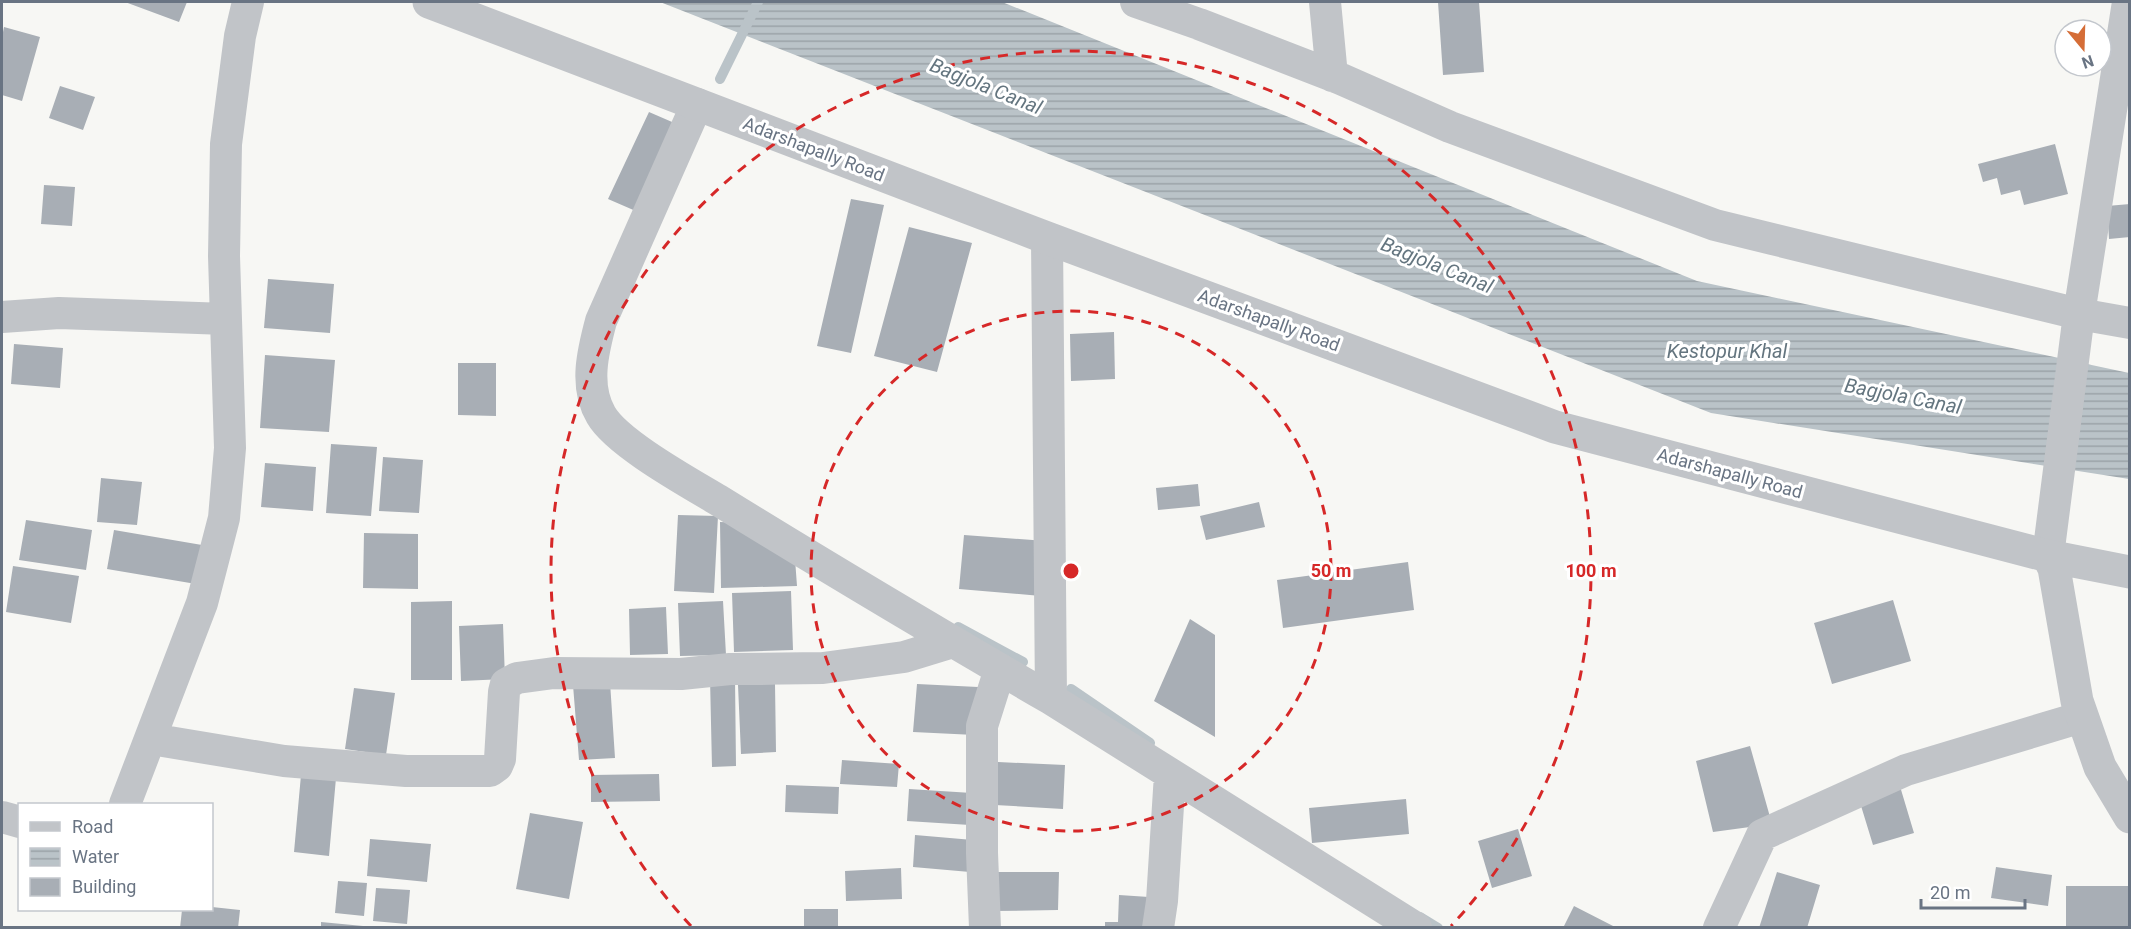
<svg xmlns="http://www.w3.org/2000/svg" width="2131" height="929" font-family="Roboto,sans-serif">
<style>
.water{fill:url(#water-rules)}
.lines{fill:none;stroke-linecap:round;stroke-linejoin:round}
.stream{stroke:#bac3c8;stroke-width:10}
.building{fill:#a8aeb5}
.minor{stroke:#c1c4c8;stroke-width:32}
.tertiary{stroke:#c1c4c8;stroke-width:33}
.ring{fill:none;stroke:#d62828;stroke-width:3;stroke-dasharray:10 8}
.labels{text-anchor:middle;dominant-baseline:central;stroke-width:6;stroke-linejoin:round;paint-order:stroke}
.street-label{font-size:18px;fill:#697483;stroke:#fff}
.water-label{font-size:20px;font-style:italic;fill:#64757f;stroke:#fff}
.centre{fill:#d62828;stroke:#fff;stroke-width:3}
.ring-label{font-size:18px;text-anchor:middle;font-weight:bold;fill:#d62828;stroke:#fff;stroke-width:6;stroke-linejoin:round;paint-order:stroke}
</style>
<defs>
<pattern id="water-rules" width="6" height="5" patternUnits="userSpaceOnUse" patternTransform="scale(1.5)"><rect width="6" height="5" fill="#bac3c8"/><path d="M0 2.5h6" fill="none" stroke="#9ba3a8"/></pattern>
</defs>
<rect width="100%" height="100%" fill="#f7f7f4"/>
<path class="water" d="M660 2H1002L1697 281 2129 373V479L1711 413Z"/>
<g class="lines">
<path class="stream" d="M720 79 758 2
M958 627 1023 662
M1071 689 1150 743
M1420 917 1438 928"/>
</g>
<path class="building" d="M125 2H187L179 22Z
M1438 2H1479L1484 72 1443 75Z
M4 27 40 37 22 101 2 95V37Z
M60 86 95 97 83 130 49 118Z
M649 112 679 125 638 212 608 199Z
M2055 144 2068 194 2024 205 2020 190 2001 195 1997 178 1983 182 1978 164Z
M44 185 75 187 72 226 41 224Z
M851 199 884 205 851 353 817 346Z
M2130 204V237L2109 239 2107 206Z
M909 227 972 243 937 372 874 356Z
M268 279 334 284 330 333 264 328Z
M1114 332 1115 379 1071 381 1070 334Z
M14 344 63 348 60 388 11 384Z
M265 355 335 360 329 432 260 428Z
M458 363H496V416L458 415Z
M331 444 377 447 371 516 326 513Z
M383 457 423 460 419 513 379 511Z
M265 463 316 467 313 511 261 507Z
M101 478 142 482 137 525 97 522Z
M1198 484 1200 506 1158 510 1156 488Z
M1259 502 1265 527 1206 540 1200 516Z
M678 515 718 516 714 593 674 591Z
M26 520 92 530 86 570 19 560Z
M720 522 750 523 795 559 797 586 721 588Z
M114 530 202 545 196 584 107 569Z
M364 533 418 534V589L363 588Z
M964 535 1046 541 1041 596 959 589Z
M1408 562 1414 610 1283 628 1277 580Z
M13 566 79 576 71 623 6 612Z
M791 591 793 650 734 652 732 593Z
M1893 600 1911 661 1832 684 1814 623Z
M452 601V680H411V602Z
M723 601 726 655 680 656 678 603Z
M666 607 668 654 630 655 629 609Z
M1190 619 1215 635V737L1154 701Z
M503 624 505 679 461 681 459 626Z
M710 678H735L736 766 712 767Z
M610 682 615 758 579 760 573 685Z
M775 684 776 752 741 754 738 685Z
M917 684 978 687 975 735 913 732Z
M354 688 395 693 386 755 345 749Z
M1750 746 1772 824 1713 832 1696 761Z
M842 760 899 764 897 787 840 784Z
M998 762 1065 765 1063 809 995 805Z
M659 774 660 801 591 802V775Z
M301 775 336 778 329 856 294 852Z
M1899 783 1914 833 1873 845 1858 796Z
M786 785 839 787 838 814 785 812Z
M909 789 972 793 970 825 907 821Z
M1406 799 1409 834 1312 843 1309 808Z
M530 813 583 822 569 899 516 889Z
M1518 829 1532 876 1492 888 1478 841Z
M915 835 973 840 970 872 913 867Z
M370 839 431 844 427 882 367 876Z
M1996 867 2052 875 2048 906 1991 898Z
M901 868 902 899 846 901 845 871Z
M994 872H1059L1058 910 994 911Z
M1777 872 1820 885 1807 928H1759Z
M338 881 367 883 364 916 335 913Z
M2066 886H2130V928H2066Z
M376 888 410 890 407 924 373 921Z
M1119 895 1149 897 1147 928H1105V922H1118Z
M1574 906 1617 928H1563Z
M212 907 240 910 238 928H180L182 910H212Z
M804 909H838V928H804Z
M321 922 363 926V928H321Z"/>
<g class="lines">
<path class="minor" d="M1136 2 1199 24 1341 79 1450 127 1715 225 2079 314 2130 323
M1325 2 1332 76
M697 104 601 321C593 351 584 386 601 415 617 443 688 482 718 500 828 568 939 634 1051 699
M1047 238 1051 699 1416 928
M2 317 59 313 226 319
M2048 556 2079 314 2128 2
M151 739 284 761 406 771H490L497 766 500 759 504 692 506 684 517 678 554 673 681 674 730 669 823 668 904 657 953 642
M125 804 202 603 224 518 230 448 224 256 226 144 240 36 248 2
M2 817 20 822
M985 928 982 853V726L1000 669
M1158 928 1162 901 1170 774
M1719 928 1762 835 1906 770 2082 717"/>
<path class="tertiary" d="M429 2 1047 238 1555 427 2048 556 2130 572
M2048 556 2054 568 2077 701 2100 767 2130 817"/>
</g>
<g class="ring">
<circle cx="1071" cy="571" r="260"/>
<path d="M691 926A520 520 0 1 1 1451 926"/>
</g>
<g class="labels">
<g class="street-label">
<text transform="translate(814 149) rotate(21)">Adarshapally Road</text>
<text transform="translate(1269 320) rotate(20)">Adarshapally Road</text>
<text transform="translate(1730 473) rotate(15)">Adarshapally Road</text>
</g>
<g class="water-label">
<text transform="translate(986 86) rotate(22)">Bagjola Canal</text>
<text transform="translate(1437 265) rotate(22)">Bagjola Canal</text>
<text x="1727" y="351">Kestopur Khal</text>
<text transform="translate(1903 396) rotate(11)">Bagjola Canal</text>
</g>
</g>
<circle cx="1071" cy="571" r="9" class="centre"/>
<g class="ring-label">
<text x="1331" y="577">50 m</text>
<text x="1591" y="577">100 m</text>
</g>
<rect width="2131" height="929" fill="none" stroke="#697483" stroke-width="6"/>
<rect x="18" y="803" width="195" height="108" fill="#ffffff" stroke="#c3c7cd" stroke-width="1.5"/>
<rect x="30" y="822" width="30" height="9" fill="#c1c4c8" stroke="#c3c7cd" stroke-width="1.5"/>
<text x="72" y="833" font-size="18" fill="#697483">Road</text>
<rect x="30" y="848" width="30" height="18" fill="url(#water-rules)" stroke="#c3c7cd" stroke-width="1.5"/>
<text x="72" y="863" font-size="18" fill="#697483">Water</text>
<rect x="30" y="878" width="30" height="18" fill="#a8aeb5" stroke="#c3c7cd" stroke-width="1.5"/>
<text x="72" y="893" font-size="18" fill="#697483">Building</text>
<g transform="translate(2083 48) rotate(161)"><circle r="28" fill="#ffffff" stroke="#c3c7cd" stroke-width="1.5"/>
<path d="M0-4.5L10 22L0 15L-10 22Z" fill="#d56d37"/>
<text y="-9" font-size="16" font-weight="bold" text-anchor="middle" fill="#697483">N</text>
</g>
<path d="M1921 899v9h104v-9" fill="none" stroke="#697483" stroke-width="3"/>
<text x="1930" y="899" font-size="18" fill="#697483" stroke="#ffffff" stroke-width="4.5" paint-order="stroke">20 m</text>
</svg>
